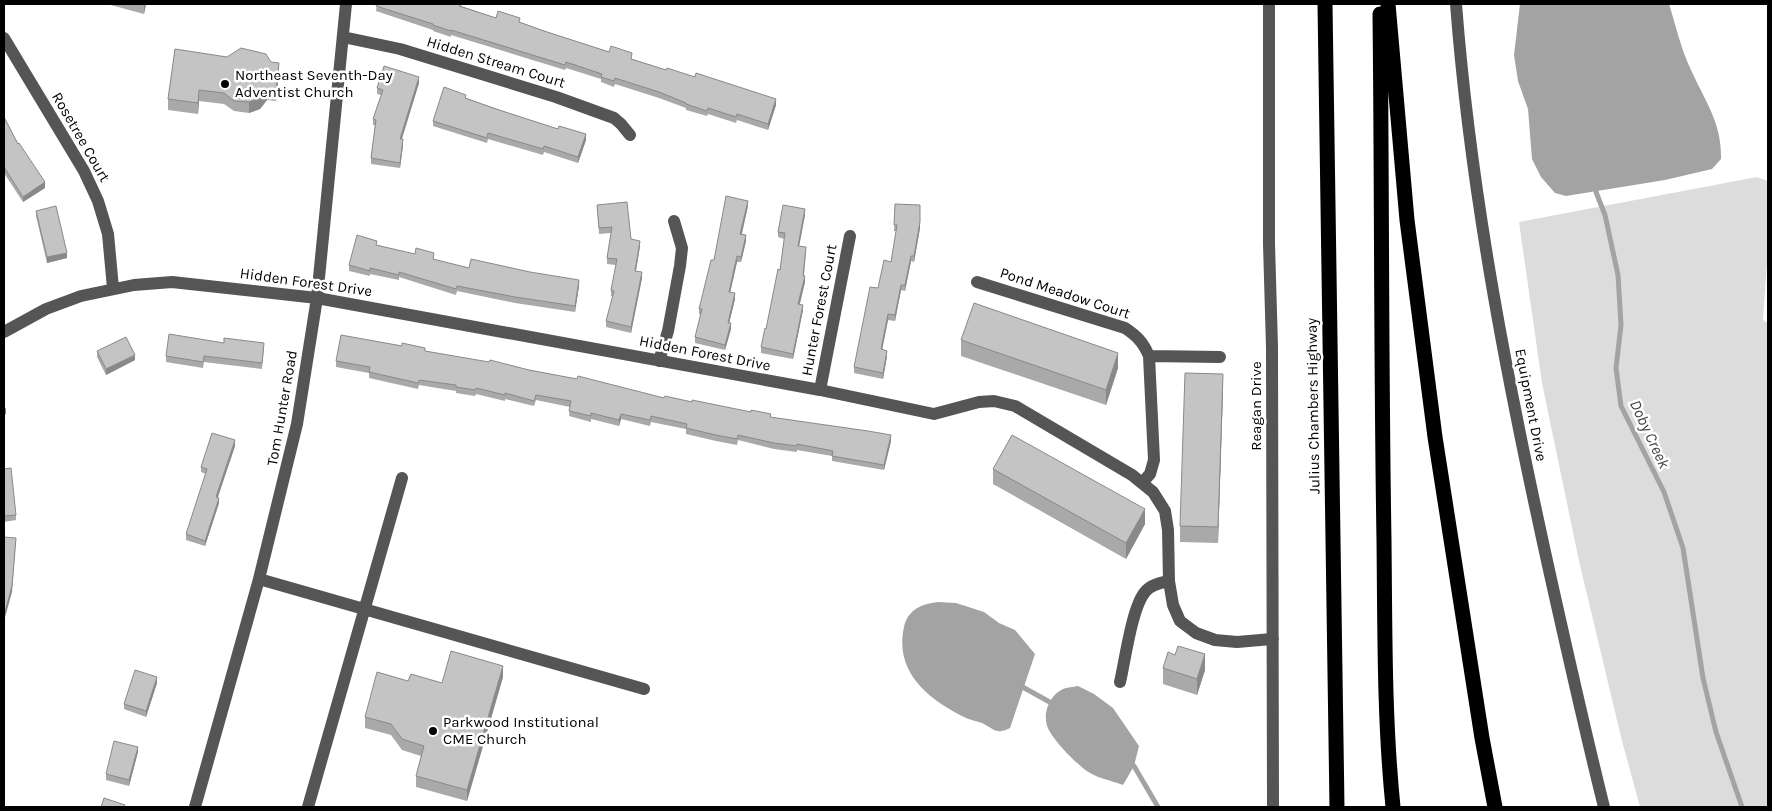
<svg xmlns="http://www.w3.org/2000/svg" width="1772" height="811" font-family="Karla,sans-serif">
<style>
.green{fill:#dcdcdc}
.water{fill:#a3a3a3}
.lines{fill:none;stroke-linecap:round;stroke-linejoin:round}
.stream{stroke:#a3a3a3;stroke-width:5}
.minor{stroke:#555;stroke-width:12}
.highway{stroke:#000;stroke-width:15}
.wall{fill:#a9a9a9}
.shaded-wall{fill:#898989}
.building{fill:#c4c4c4;stroke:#898989}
.poi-dot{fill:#000;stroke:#fff;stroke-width:2}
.labels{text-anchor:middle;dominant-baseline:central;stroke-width:5;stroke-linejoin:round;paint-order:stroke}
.street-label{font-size:15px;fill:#000;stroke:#fff}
.poi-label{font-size:15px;fill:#000;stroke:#fff;text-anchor:start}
.water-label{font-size:16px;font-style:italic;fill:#444;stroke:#fff}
</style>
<rect width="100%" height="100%" fill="#fff"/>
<path class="green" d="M1757 177 1768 181V248L1763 320 1768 323V807H1640L1621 737 1579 561 1542 383 1519 222Z"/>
<path class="water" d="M1520 4H1669C1676 26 1681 49 1691 70 1705 101 1722 123 1721 159L1712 169 1665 180 1566 196 1555 193 1541 177 1532 159 1528 109 1518 81 1514 55Z
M938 602 956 603 984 612 999 623 1015 630 1035 654 1010 728C996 735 994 729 982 723 977 721 970 720 964 717 928 699 894 672 904 627 908 609 922 604 938 602Z
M1078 686 1094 694 1113 708 1139 746 1134 766 1123 785C1110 780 1095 778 1084 769 1072 759 1058 745 1050 732 1040 717 1049 693 1066 688 1070 687 1074 687 1078 686Z"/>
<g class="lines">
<path class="stream" d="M1596 185V192L1605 215 1618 275 1621 325 1616 368 1621 406 1664 492 1683 548 1703 678 1716 732 1742 807
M1019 685 1055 705
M1129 762 1134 766 1158 807"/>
<path class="minor" d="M1269 4V244L1272 347 1273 807
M1456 4C1471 198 1509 390 1551 579 1568 655 1585 731 1604 807
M343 37 400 49 556 97 614 118 621 124 630 135
M4 38 84 171 98 201 108 234 113 288
M977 282 1125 328C1137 336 1143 342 1149 356L1154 460 1150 474 1142 483
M4 332 46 309 81 296 134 285 172 282 317 298 820 390 934 414 979 402 994 401 1015 406 1132 475 1153 492 1165 511 1168 530 1169 581 1173 605 1180 621 1196 633 1215 640 1237 642 1273 639
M1149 356 1220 357
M659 361 668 331 680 266 682 248 674 221
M820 390 850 236
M259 579 644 689
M1120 682C1125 661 1132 607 1145 592 1150 585 1160 583 1169 581
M195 807 259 579 297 424 317 298 346 4
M308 807 402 478"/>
<path class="highway" d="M1325 4 1337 807
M1388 4 1407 220 1435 437 1482 738 1495 807
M1380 14C1382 190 1381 365 1384 540 1385 630 1384 718 1393 807"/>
</g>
<path class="wall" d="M107 4H146L144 14Z
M377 4H462L461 6 496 18 520 22 544 31 776 105 768 130 737 120 736 123 708 114 707 116 686 110V108L659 98 615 84 614 87 601 82V79L566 68 565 70 451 35V37L433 31V30L376 11Z
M175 49 279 74 276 101 267 100 260 109 249 113 234 111 224 104 199 101 198 114 168 110V99Z
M419 83 402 139 403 145 400 168 371 164V158L375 125H373V119L381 95 377 94V88Z
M466 98 586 140 578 163 544 152 543 155 488 139 487 143 433 126V121Z
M4 117 18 144 45 188 23 202 4 173Z
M895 204 920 228 914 262 911 261 905 291 901 290 895 321 888 320 882 350 887 356 883 379 854 373V367L878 288 891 262 896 231H894Z
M597 205 631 239 640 246 636 271 642 278 631 333 606 327V321L613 296H611V290L616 265 607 264V258L611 233 599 234Z
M748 206 742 234 746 241 741 262H737L730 292 735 299 729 323 731 329 725 350 695 343V337L701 315 699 314V309L714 260Z
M36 211 67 258 47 263 36 216Z
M805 215 799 246 806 253 804 276 805 282 800 304 803 310 793 359 761 353V347L766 329 780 270 784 239 778 237V232Z
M377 245 469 268 579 286 575 312 515 303 457 291 456 295 399 277V280L370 274V276L349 271V265Z
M961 340 1118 368 1106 405 961 356Z
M402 346 425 351 529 370 664 398 771 417 891 441 884 470 832 461V456L797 450V452L774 449 738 440 737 445 716 441 686 434V429L651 422 650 426 621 419 619 426 591 419V422L569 416 570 407 536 400 534 406 505 399V401L476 394 475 396 456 393V391L419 385 418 389 369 378V373L336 367V361Z
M264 348 262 369 204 362 203 368 166 362V356Z
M97 351 135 360 106 375 97 357Z
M1223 390 1218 543 1180 542V526Z
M235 446 218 497 219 503 205 546 186 540V534L206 474 201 472V467Z
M4 469 16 515V520L4 522Z
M993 469 1145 524 1126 559 993 484Z
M1163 668 1205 670 1197 695 1163 684Z
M503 677 467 801 416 787V776L421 756 402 750 391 735 365 728V717L408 681 442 683Z
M157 683 146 717 124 709V704Z
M138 752 129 786 106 780V774Z"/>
<path class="shaded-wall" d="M144 4H146L144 14Z
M279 63V74L276 101V90Z
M419 77V83L400 144V139Z
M267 89V100L260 109 249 113V102Z
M199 90V101L198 114V103Z
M776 99V105L768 130V124Z
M586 134V140L578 163V157Z
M403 139V145L400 168V163Z
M45 182V188L23 202V197Z
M748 201V206L740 240V234Z
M920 205V228L914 262V256Z
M805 209V215L798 252V246Z
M746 235V241L741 262V257Z
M640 241V246L635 276V271Z
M67 253V258L47 263V257Z
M737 256V262L729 298V292Z
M911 256V261L905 291V285Z
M642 272V278L631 333V327Z
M805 276V282L798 310V304Z
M579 280V286L575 312V306Z
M901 285V290L895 321V315Z
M735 293V299L728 328V323Z
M803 305V310L793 359V354Z
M888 314V320L881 355V349Z
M731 323V329L725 350V345Z
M887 351V356L883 379V373Z
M1118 353V368L1106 405V390Z
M135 355V360L106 375V369Z
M1223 374V390L1218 543V527Z
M6 408V414L4 415V409Z
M621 414V419L619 426V420Z
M891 435V441L884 470V465Z
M235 440V446L216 502V497Z
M219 498V503L205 546V541Z
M1145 509V524L1126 559V543Z
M16 538 12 592 4 621V616Z
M1205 654V670L1197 695V679Z
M503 666V677L467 801V790Z
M157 677V683L146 717V711Z
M138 747V752L129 786V780Z"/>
<path class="building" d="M377 4H460L459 6 496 18 498 11 520 18 519 22 544 31 609 52 611 46 632 53 631 59 666 70 667 68 695 77 696 73 776 99 768 124 737 114 736 117 708 108 707 111 686 104V103L659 92 615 78 614 81 601 77 602 74 566 62 565 65 451 30V31L433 25V24L376 6Z
M241 48 266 54 271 62 279 63 276 90 267 89 260 98 249 102 234 101 224 93 199 90 198 103 168 99 175 49 227 57Z
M384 66 419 77 400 139H403L400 163 371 158 376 120 373 119 383 90 377 88Z
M444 87 466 95 465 98 496 109 558 129 559 126 586 134 578 157 544 146 543 149 488 133 487 138 433 121Z
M4 117 18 144 19 143 45 182 23 197 4 167Z
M726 196 748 201 740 234 746 235 741 257 737 256 729 292 735 293 728 323H731L725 345 695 337 702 309H699L711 260H714Z
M627 202 631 239 640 241 635 271 642 272 631 327 606 321 614 291 611 290 617 259 607 258 612 227 599 228 597 205Z
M895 204 920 205V222L914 256H911L905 285H901L895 315 888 314 881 349 887 351 883 373 854 367 870 287 878 288 884 260 891 262 897 225H894Z
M783 205 805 209 798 246 806 247 803 276H805L798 304 803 305 793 354 761 347 765 328 766 329 778 269 780 270 785 233 778 232Z
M56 206 67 253 47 257 36 211Z
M357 235 377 241 376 245 415 254 416 248 434 253 433 259 469 268 471 259 530 272 579 280 575 306 515 297 457 286 456 289 399 272V275L370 268V271L349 265Z
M974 303 1118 353 1106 390 961 340Z
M169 334 224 343V338L264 343 262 363 204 356 203 362 166 356Z
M341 335 402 346V343L425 348V351L489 362 490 360 529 370 577 379 578 376 664 398 665 396 692 402V400L751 412V410L771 414 770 417 868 431 891 435 884 465 832 456 833 451 797 444V446L774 443 738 435 737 439 716 435 686 428 687 424 651 416 650 420 621 414 619 420 591 413V416L569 411 571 401 536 395 534 401 505 393V395L476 388 475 390 456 387V385L419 380 418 383 369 372 370 367 336 361Z
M126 337 135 355 106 369 97 351Z
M1185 373 1223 374 1218 527 1180 526Z
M212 433 235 440 216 497 219 498 205 541 186 534 207 469 201 467Z
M1012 435 1145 509 1126 543 993 469Z
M11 468 16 515 4 516V469Z
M4 537 16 538 12 586 4 616Z
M1178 646 1205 654 1197 679 1163 668 1168 652 1175 655Z
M451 651 503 666 467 790 416 776 424 746 402 739 391 724 365 717 377 672 408 681 411 674 442 683Z
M135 670 157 677 146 711 124 704Z
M114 741 138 747 129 780 106 774Z
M104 798 125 805 124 807H101Z"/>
<g class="poi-dot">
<circle cx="225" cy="84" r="5"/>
<circle cx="433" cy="731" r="5"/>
</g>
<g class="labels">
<g class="street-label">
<text transform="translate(496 62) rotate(17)">Hidden Stream Court</text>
<text transform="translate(81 137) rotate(60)">Rosetree Court</text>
<text transform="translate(306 282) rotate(8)">Hidden Forest Drive</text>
<text transform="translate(1065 293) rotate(18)">Pond Meadow Court</text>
<text transform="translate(819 310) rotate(-79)">Hunter Forest Court</text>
<text transform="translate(705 353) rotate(11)">Hidden Forest Drive</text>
<text transform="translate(1531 405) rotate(79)">Equipment Drive</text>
<text transform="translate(1256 406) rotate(-90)">Reagan Drive</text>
<text transform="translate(1313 406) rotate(-91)">Julius Chambers Highway</text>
<text transform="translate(282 408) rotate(-80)">Tom Hunter Road</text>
</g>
<g class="poi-label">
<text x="235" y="75">Northeast Seventh-Day<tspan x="235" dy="17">Adventist Church</tspan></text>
<text x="443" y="722">Parkwood Institutional<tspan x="443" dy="17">CME Church</tspan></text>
</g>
<g class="water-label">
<text transform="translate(1650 434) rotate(65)">Doby Creek</text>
</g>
</g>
<rect width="1772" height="811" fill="none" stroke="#000000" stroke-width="10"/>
</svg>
